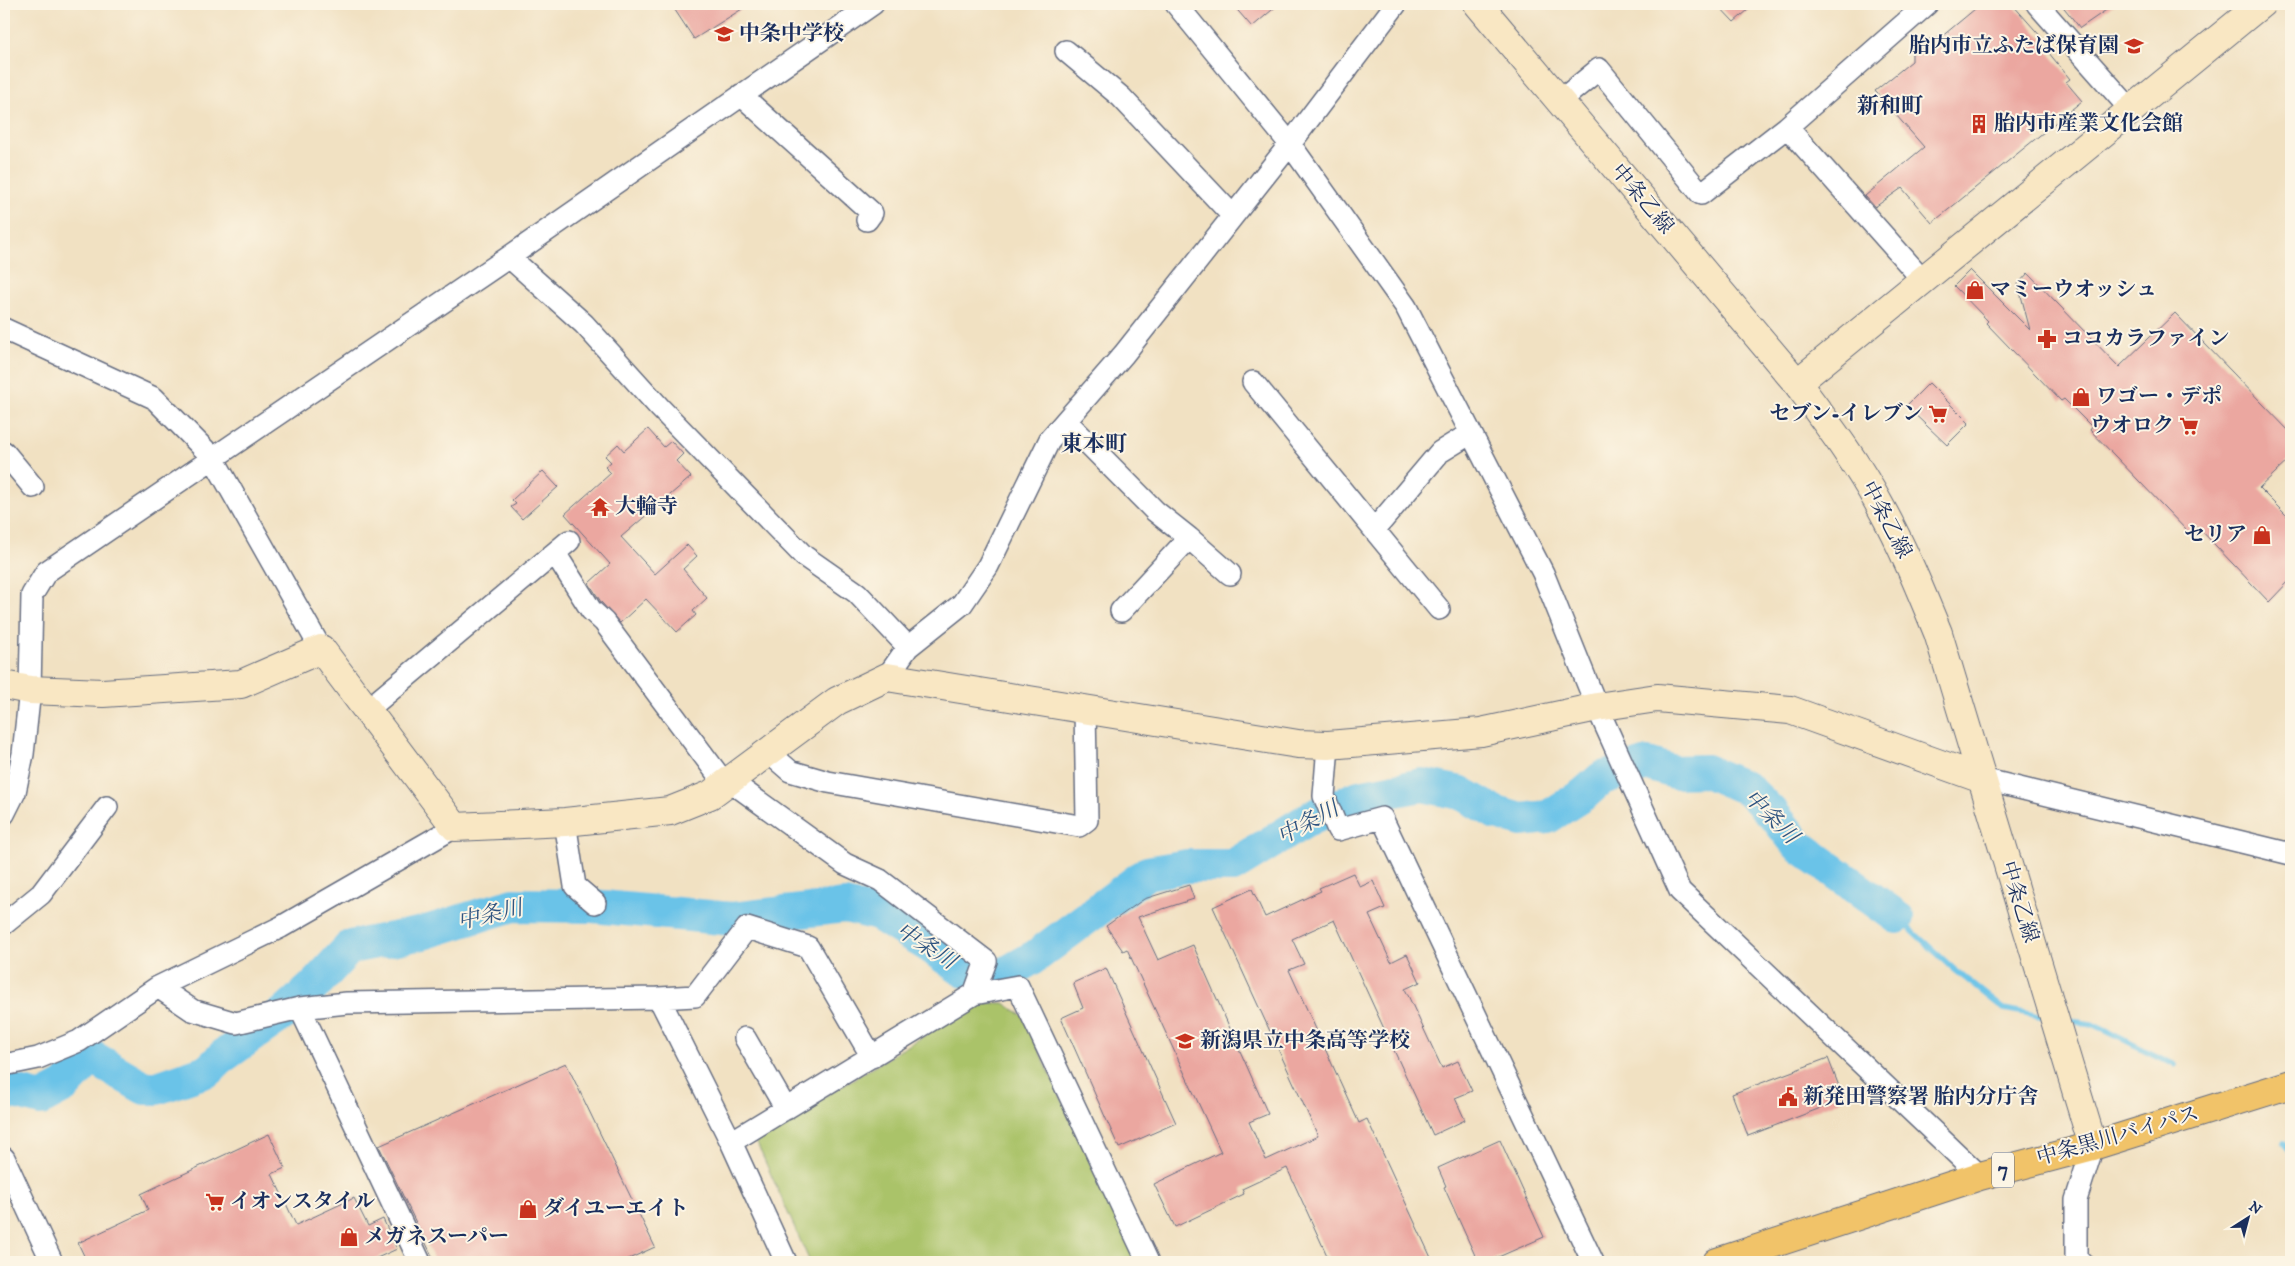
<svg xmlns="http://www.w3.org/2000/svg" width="2295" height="1266" font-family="'IM FELL DW Pica','Noto Serif JP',serif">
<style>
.green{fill:#aac369;stroke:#627964}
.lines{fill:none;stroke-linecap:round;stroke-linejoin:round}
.stream{stroke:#6ac3e8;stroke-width:5.5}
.river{stroke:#6ac3e8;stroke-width:34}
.building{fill:#eba7a0}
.street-casing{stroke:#666d81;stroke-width:24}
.secondary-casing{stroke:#666d81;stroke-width:30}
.highway-casing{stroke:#666d81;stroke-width:30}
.street{stroke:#fff;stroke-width:21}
.secondary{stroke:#f9e7c3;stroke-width:28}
.highway{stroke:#f1c369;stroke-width:28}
.labels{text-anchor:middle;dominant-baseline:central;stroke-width:4;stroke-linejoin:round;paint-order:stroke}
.shield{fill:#fcf5e5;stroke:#5e6a86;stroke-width:1}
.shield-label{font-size:20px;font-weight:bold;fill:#1b2f5e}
.poi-label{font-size:21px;font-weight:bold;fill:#1b2f5e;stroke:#fcf5e5;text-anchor:start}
.street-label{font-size:21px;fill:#1b2f5e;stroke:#fcf5e5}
.neighbourhood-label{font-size:22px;font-weight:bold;fill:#1b2f5e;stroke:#fcf5e5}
.water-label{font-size:22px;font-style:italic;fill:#2f5480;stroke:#fcf5e5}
</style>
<rect width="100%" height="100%" fill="#fcf5e5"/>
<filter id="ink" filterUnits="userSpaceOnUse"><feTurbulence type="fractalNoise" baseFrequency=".02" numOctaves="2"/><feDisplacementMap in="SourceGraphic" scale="10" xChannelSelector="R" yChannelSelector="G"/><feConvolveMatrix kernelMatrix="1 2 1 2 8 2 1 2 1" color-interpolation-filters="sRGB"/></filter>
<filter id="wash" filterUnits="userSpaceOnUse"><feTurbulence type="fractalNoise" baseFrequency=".0096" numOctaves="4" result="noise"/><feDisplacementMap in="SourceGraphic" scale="20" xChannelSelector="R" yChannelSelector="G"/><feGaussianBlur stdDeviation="1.12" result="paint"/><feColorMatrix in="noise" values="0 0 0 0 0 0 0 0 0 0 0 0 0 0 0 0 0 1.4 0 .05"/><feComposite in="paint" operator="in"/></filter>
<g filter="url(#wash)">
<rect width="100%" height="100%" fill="#f1e1c2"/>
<path class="green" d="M978 1003H1004L1023 1016 1137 1262H810L755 1139Z"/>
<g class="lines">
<path class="stream" d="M1897 917 1955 970 2004 1009 2045 1017
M2064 1020 2092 1024 2175 1065
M2283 1143 2291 1152"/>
<path class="river" d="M4 1089 41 1099 65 1086 92 1057 145 1088H157L209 1070 223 1056 284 1013 313 987 350 947 423 933 513 905 592 906 732 919 845 906 878 914 926 944 964 971 1001 976 1036 956 1147 873 1187 866H1233L1312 817 1359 797 1422 785 1461 793 1496 813 1522 820 1548 817 1584 794 1602 778 1648 764 1674 772 1706 771 1748 789 1774 815 1798 845 1897 917"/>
</g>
<g id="blocks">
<path class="building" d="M671 4H750L694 39Z
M1232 4H1279L1252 27Z
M1717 4H1755L1734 22Z
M1981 4H2012L2043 39 2040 42 2070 79 2066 82 2082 101 1932 223 1902 188 1875 207 1865 196 1924 147 1875 91 1912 61V50L1923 48 1924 40 1940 38Z
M2061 4H2115L2080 28Z
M1970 270 2030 330 2018 284 2028 273 2119 367 2175 313 2291 433V458L2259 488 2291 520V579L2269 602 2197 526 2189 533 2090 430 2092 427 2064 399 2061 401 1986 323 1988 321 1954 286Z
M1929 383 1969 423 1947 445 1906 406Z
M648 429 664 447 671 441 683 454 676 461 691 477 621 537 655 574 687 545 697 556 683 569 707 598 693 611 696 615 677 632 646 599 620 623 601 602 589 583 610 564 565 514 611 473 605 467 611 462 605 456 618 444 624 451Z
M543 471 558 487 522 519 511 507 516 504 512 500Z
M1353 873 1360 887 1373 881 1385 908 1369 915 1391 962 1407 954 1420 982 1405 989 1442 1068 1458 1061 1472 1091 1455 1098 1465 1120 1433 1135 1334 920 1292 939 1304 964 1289 970 1359 1123 1367 1119 1433 1262H1330L1287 1168 1242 1189 1244 1194 1175 1227 1154 1184 1221 1152 1127 949 1123 951 1106 926 1144 899 1189 885 1194 899 1138 917 1158 960 1193 945 1268 1114 1249 1122 1266 1160 1318 1136 1213 907 1252 889 1265 917 1321 891 1319 888Z
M1106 968 1176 1123 1119 1148 1061 1018 1083 1008 1073 983Z
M1828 1058 1844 1099 1748 1136 1732 1094Z
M566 1063 655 1247 622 1262H435L379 1146Z
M269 1134 285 1168 272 1174 296 1225 354 1198 368 1226 383 1219 397 1249 368 1262H87L78 1243 148 1210 141 1194Z
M1500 1140 1544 1237 1487 1262H1478L1444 1187 1446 1186 1438 1168Z"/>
</g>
</g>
<g filter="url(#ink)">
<use href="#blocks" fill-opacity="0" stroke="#666d81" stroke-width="1"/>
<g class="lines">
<g class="street-casing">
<path id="street" d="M1176 4 1290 144 1406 307 1543 573 1597 707 1680 891 1980 1176
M2037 4 2131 110
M1066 51 1121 97 1233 216
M741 95 872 213 867 220
M1560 101 1599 69 1701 194 1787 127
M509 257 584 324 660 408 804 556 857 593 908 647
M1923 280 1787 127 1927 4
M4 329 154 398 213 458 321 649
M1253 382 1439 609
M1066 421 1155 511 1189 538 1230 574
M4 452 33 487
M1375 529 1440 452 1471 433
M555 553 591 610 604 622 725 784
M1121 611 1189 538
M887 677 908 647 962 604 988 566 1050 439 1124 354 1290 144 1396 4
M367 710 569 541
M1328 745 1324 796 1338 830 1382 818 1593 1262
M768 752 790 771 828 782 1079 826 1087 820 1085 709
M1982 779 2291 854
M730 781 845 864 880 880 986 961 974 994
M4 814 15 792 23 754 30 690 32 595 46 572 509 257 873 4
M565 822 575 886 595 903
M4 924 41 894 107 807
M158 987 192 1010 236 1023 300 1008 347 1003 659 998 731 1142 786 1262
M659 998 695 996 747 928 808 947 872 1057
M300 1008 420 1262
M745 1038 786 1109
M4 1065 38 1058 79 1041 158 987 281 927 455 827
M731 1142 974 994 1018 986 1148 1262
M4 1158 52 1262
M2081 1262 2076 1257V1200L2093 1146"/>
</g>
<g class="secondary-casing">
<path id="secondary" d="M1478 4 1797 383C1826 422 1856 461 1879 504 1902 545 1920 589 1938 633L2093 1146
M1797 383 2261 4
M4 685 30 690 103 693 241 684 321 649 455 827 565 822 670 811 710 795 837 701 887 677 1298 744 1328 745 1481 732 1597 707 1657 698 1790 710 1982 779"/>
</g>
<g class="highway-casing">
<path id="highway" d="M1717 1262 1980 1176 2093 1146 2291 1084"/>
</g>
<use href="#street" class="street"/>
<use href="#secondary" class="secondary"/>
<use href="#highway" class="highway"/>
</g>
</g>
<defs>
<g id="school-bare" transform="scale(1.5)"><path d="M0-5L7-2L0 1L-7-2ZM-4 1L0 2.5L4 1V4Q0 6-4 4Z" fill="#c8321e" stroke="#fcf5e5" stroke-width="2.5" paint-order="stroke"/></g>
<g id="building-bare" transform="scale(1.5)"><path d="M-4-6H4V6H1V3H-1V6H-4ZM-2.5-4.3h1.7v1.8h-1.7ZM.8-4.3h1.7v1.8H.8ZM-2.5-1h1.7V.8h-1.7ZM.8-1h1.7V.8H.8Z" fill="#c8321e" stroke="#fcf5e5" stroke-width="2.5" paint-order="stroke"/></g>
<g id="shop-bare" transform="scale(1.5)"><path d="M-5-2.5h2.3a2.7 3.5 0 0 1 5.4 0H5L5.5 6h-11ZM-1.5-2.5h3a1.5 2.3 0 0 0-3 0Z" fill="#c8321e" stroke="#fcf5e5" stroke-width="2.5" paint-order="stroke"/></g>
<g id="pharmacy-bare" transform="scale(1.5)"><path d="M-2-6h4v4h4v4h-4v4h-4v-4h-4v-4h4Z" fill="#c8321e" stroke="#fcf5e5" stroke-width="2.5" paint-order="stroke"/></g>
<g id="supermarket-bare" transform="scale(1.5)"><path d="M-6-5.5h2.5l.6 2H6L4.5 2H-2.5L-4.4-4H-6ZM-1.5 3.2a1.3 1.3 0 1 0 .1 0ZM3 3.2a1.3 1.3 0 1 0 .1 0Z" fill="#c8321e" stroke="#fcf5e5" stroke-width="2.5" paint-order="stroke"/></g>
<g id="temple-bare" transform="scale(1.5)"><path d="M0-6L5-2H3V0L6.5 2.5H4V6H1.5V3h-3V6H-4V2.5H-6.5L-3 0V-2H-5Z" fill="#c8321e" stroke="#fcf5e5" stroke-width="2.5" paint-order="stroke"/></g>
<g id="civic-bare" transform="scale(1.5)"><path d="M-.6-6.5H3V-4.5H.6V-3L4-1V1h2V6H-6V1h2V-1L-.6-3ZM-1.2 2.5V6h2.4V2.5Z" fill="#c8321e" stroke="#fcf5e5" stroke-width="2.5" paint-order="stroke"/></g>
</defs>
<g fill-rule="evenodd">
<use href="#school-bare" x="724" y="34"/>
<use href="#school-bare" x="2134" y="46"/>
<use href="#building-bare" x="1979" y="124"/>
<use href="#shop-bare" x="1975" y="290"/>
<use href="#pharmacy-bare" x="2047" y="339"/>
<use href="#shop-bare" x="2081" y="397"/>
<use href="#supermarket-bare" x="1938" y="414"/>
<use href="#supermarket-bare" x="2189" y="426"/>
<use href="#temple-bare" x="600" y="507"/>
<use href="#shop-bare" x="2262" y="535"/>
<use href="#school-bare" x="1185" y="1041"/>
<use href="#civic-bare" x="1788" y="1097"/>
<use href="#supermarket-bare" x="215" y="1202"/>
<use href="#shop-bare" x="528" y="1209"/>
<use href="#shop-bare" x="349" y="1237"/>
</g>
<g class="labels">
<rect class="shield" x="1992" y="1152.5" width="22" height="35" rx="4"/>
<g class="shield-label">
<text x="2003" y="1170">7</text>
</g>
<g class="poi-label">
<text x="739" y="34">中条中学校</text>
<text x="2119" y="46" text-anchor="end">胎内市立ふたば保育園</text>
<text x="1994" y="124">胎内市産業文化会館</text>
<text x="1990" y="290">マミーウオッシュ</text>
<text x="2062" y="339">ココカラファイン</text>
<text x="2096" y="397">ワゴー・デポ</text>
<text x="1923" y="414" text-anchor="end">セブン-イレブン</text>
<text x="2174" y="426" text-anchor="end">ウオロク</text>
<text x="615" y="507">大輪寺</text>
<text x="2247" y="535" text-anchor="end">セリア</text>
<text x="1200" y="1041">新潟県立中条高等学校</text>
<text x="1803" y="1097">新発田警察署 胎内分庁舎</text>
<text x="230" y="1202">イオンスタイル</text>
<text x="543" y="1209">ダイユーエイト</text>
<text x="364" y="1237">メガネスーパー</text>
</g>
<g class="street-label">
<text transform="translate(1642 199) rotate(50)">中条乙線</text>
<text transform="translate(1886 520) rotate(62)">中条乙線</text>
<text transform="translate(2019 902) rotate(73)">中条乙線</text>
<text transform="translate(2118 1136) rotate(-16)">中条黒川バイパス</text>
</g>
<g class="neighbourhood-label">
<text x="1890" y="106">新和町</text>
<text x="1094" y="444">東本町</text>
</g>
<g class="water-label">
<text transform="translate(1771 817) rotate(45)">中条川</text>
<text transform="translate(1308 823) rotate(-28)">中条川</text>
<text transform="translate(490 915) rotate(-13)">中条川</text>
<text transform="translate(926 946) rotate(33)">中条川</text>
</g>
</g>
<rect width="2295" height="1266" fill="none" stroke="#fcf5e5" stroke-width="20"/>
<g transform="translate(2248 1218) rotate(36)" stroke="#fcf5e5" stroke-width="4" paint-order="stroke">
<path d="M0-4L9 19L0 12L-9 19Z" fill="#1b2f5e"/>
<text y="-8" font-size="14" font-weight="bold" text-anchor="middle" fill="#1b2f5e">N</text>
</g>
</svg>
